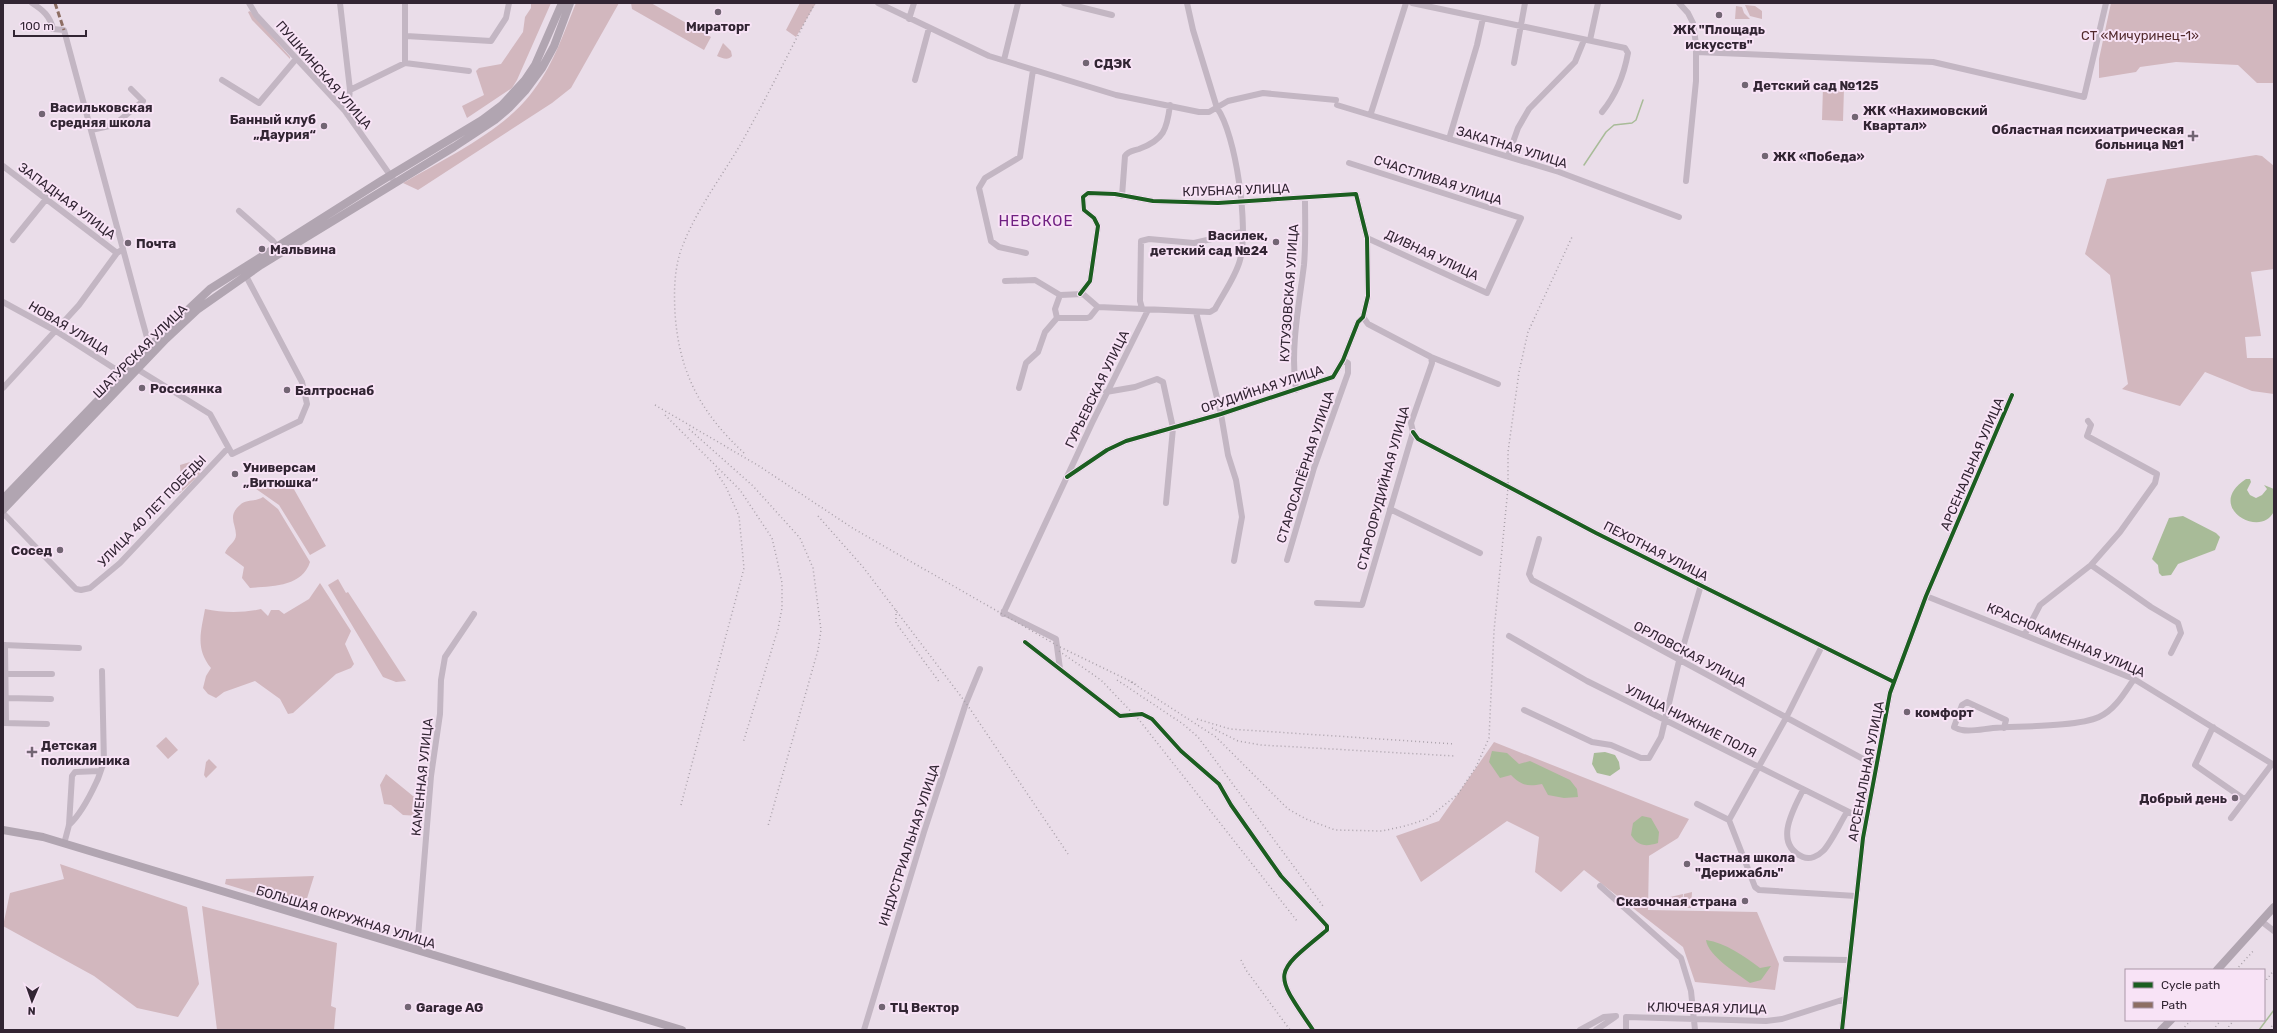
<svg xmlns="http://www.w3.org/2000/svg" width="2277" height="1033" font-family="Rubik,sans-serif">
<style>
.green{fill:#d2b7be}
.water{fill:#a8bb98}
.lines{fill:none;stroke-linecap:round;stroke-linejoin:round}
.stream{stroke:#a8bb98;stroke-width:1.5}
.minor{stroke:#c3b6c3;stroke-width:6}
.major{stroke:#b1a5b1;stroke-width:8}
.rail{stroke:#aaa1aa;stroke-width:1.5;stroke-dasharray:1 3;stroke-linecap:butt}
.quiet{stroke:#8d6e63;stroke-width:3;stroke-dasharray:6 3;stroke-linecap:butt}
.cycleway-casing{stroke:#f8e3f6;stroke-width:6}
.cycleway{stroke:#1b5e20;stroke-width:4}
.poi-dot{fill:#726573;stroke:#f8e3f6;stroke-width:1.5}
.labels{text-anchor:middle;dominant-baseline:central;stroke-width:4;stroke-linejoin:round;paint-order:stroke}
.poi-label{font-size:13px;font-weight:bold;fill:#322533;stroke:#f8e3f6;text-anchor:start}
.park-label{font-size:13px;fill:#51292b;stroke:#f8e3f6}
.street-label{font-size:13px;fill:#322533;stroke:#f8e3f6}
.quarter-label{font-size:15px;letter-spacing:1px;fill:#701f81;stroke:#f8e3f6}
</style>
<rect width="100%" height="100%" fill="#eadde9"/>
<path class="green" d="M531 3H551L517 80 512 88 467 118 462 106 484 95 476 71 479 68 501 64 523 32 525 17 531 8Z
M576 3H619L571 88 552 103 418 190 403 183C444 159 501 132 530 95 552 68 563 35 576 3Z
M631 3H651L711 37 704 50 632 9Z
M800 3H816L796 37 786 30Z
M2111 3H2274V83H2257L2238 65 2176 62 2140 67 2136 72 2099 78V59Z
M1745 5 1755 6 1762 11V19L1750 16Z
M1736 6 1742 7 1744 13 1750 19H1735Z
M250 11 290 57V59L252 20 248 12Z
M723 43 731 51 732 56C728 61 722 58 717 56Z
M1823 87 1844 88 1843 121 1822 120Z
M2256 155 2262 156 2274 166V269L2251 272 2261 336 2245 337 2247 358H2274V394L2252 391 2205 372 2180 406 2122 389 2128 384 2110 275 2085 254 2107 179Z
M190 462 197 467 200 474 180 493 179 492 182 491 180 465Z
M271 481H279L291 484 326 546 310 555 279 505 252 486H270Z
M263 497 278 509 310 562C302 587 272 586 250 588L242 578 244 567 225 553C227 546 236 542 236 535 236 524 227 516 240 505 246 499 256 502 263 497Z
M338 579 346 593 348 592 406 681 396 682 383 677 328 585Z
M320 583 351 631 345 644 354 664 351 668 336 674 293 713 288 714 280 699 255 681 224 692 216 698 208 694 203 688 206 676 211 668C195 648 201 632 205 609 223 613 244 613 261 609L268 616 271 610H279L284 614 309 599Z
M166 737 178 750 168 759 156 746Z
M1494 742 1689 819 1678 838 1649 856 1648 910 1757 912 1779 964 1775 990 1695 982 1683 947 1584 870 1561 892 1535 872 1539 837 1507 821 1421 882 1396 836 1439 821Z
M209 759 217 767 206 778 204 775 206 762Z
M386 774 424 805 419 816 403 815 391 805 384 804 380 785Z
M60 864 187 907 199 984 178 1017 137 1008 94 976 3 926 10 893 64 879Z
M314 876 304 908 225 884 226 879Z
M1692 892 1691 908H1683L1684 894Z
M1683 894 1682 907H1670V897Z
M202 906 337 943 331 1006 336 1008 334 1030H217Z"/>
<path class="water" d="M2246 479H2250L2251 482 2247 490 2250 495 2256 498 2262 495 2267 489 2264 485 2274 489C2274 495 2276 506 2274 511 2262 540 2203 507 2246 479Z
M2183 516 2216 533 2220 537 2215 550 2178 564 2171 575 2162 576 2159 573 2158 565 2152 559 2169 518Z
M1492 751 1507 753 1519 764 1530 761 1570 780 1577 789 1578 797 1564 798 1548 795 1542 784C1527 787 1521 785 1511 775L1500 778 1489 762Z
M1605 752 1615 755 1619 762 1620 769 1610 776 1597 773 1592 764 1594 753Z
M1642 816 1651 818 1659 832 1658 843C1645 847 1638 846 1631 835L1633 823Z
M1706 940C1726 943 1744 956 1760 968L1771 966 1761 980 1750 983C1738 974 1708 956 1706 940Z"/>
<g class="lines">
<path class="stream" d="M1584 165 1606 132 1614 125 1632 123 1636 120 1643 100
M2259 1030 2274 1010"/>
<path class="minor" d="M32 3C43 10 50 16 53 29L64 30 141 316 148 341 153 348
M249 3 256 15 345 111 395 182
M340 3 350 90 347 114
M878 3 989 56 1116 95 1199 112H1209L1228 101 1263 93 1336 100
M1064 3 1112 15
M1412 3 1625 48 1628 53C1624 75 1616 95 1602 112
M1679 3 1688 13 1693 23 1696 44V81L1686 181
M909 19 914 3
M406 36 491 41 506 18 509 3
M1590 40 1598 3
M1696 52 1933 62 2084 97 2106 3
M1004 60 1018 3
M405 63 469 71
M1514 63 1525 3
M222 80 259 103 296 59
M915 80 929 28
M350 90 405 63V3
M1337 105 1559 172 1679 217
M1371 113 1406 3
M91 130 114 125 143 101 131 89
M1449 139 1477 45 1483 18
M1508 156 1518 128 1529 109 1575 62 1584 40
M1349 163 1521 218 1487 293 1367 238
M3 166 117 253
M1122 196 1125 156C1128 151 1133 151 1139 149 1164 140 1167 129 1170 105
M239 211 273 241 277 246
M13 240 47 198
M1026 253 999 247 991 241 979 188 985 178 1020 157 1033 70
M1005 281 1035 280 1060 295 1055 309 1057 318
M1060 295 1083 294 1098 307
M3 302 56 331 123 374
M1142 308 1140 301 1141 241 1149 239 1194 243 1242 232
M1196 312 1221 414 1228 455 1236 480 1242 517 1234 561
M1363 317 1368 324 1431 357 1498 384
M137 369 210 414 232 454 300 421 307 404 302 382 246 276
M3 388 79 305 117 253 123 249
M1019 388 1026 363 1038 352 1045 332 1057 318H1087L1090 317 1098 307 1210 312 1215 309C1223 294 1236 276 1240 260 1249 228 1236 134 1217 108L1193 30 1187 3
M1296 390C1290 349 1299 305 1304 265 1306 242 1305 219 1305 197
M1106 392 1135 387 1157 379 1163 382 1173 428 1166 503
M1413 432 1418 439 1596 533 1894 682
M1067 477 1107 450 1126 441 1221 414 1333 377 1343 360 1358 322 1363 317 1368 296 1367 238 1356 194 1218 203 1153 201 1115 194 1088 193 1083 197 1084 210 1094 218 1098 226 1090 281 1080 294
M1390 509 1480 553
M3 513 76 589 81 590 90 588 120 563 228 448
M1539 539 1529 574 1532 580 1876 766
M1287 560 1314 468 1348 373V363L1343 360
M2091 565 2151 607 2178 623 2181 633 2171 653
M1926 596 2134 679 2274 765
M1317 603 1362 605 1413 432 1411 423 1432 363 1431 357
M1004 611 1006 614 1056 639 1060 669
M1003 614 1092 423 1148 310
M2025 634 2040 605 2091 565 2120 532 2155 483 2157 474 2087 436 2091 425 2088 421
M1509 636 1587 681 1865 820
M1025 642 1120 716 1142 714 1152 719 1181 751 1219 784 1231 805 1281 876 1327 926V930C1272 975 1273 971 1313 1030
M3 645 79 648
M5 645 6 723
M6 674H52
M7 698 51 699
M1524 710 1592 742 1611 745 1641 758H1649L1661 737 1679 661 1701 585
M3 723 47 724
M2213 727 2195 765 2244 799
M2004 728 2006 720 1967 702 1962 705 1954 727C1956 728 1959 730 1962 730 1971 732 1983 729 1993 728 2019 726 2077 727 2099 717 2115 710 2125 692 2134 679
M1803 790C1793 810 1773 844 1803 857 1810 860 1818 856 1823 851 1831 843 1840 823 1847 812
M1697 804 1729 820 1755 887 1759 890 1856 896
M2231 818 2272 764
M1729 820 1786 718 1822 646
M69 825C81 814 89 798 96 783 100 776 100 770 104 763L102 671
M64 844 69 825 72 776 75 772 99 771
M1600 886 1681 958 1691 991 1695 1030
M2261 921 2274 931
M417 950 431 776 440 714 441 680 445 657 474 614
M1786 959 1849 960
M864 1030 924 832 966 703 980 669
M1580 1030 1604 1017 1616 1016
M1596 1030 1615 1017
M1626 1030V1017L1766 1021 1782 1019 1845 999
M1842 1030 1863 838 1890 693 1926 596 2012 395"/>
<path class="major" d="M3 499 158 338 210 289 381 181 482 120 502 105 525 80 535 65 562 3
M3 510 166 339 197 310 261 265 454 147 495 120 509 108 525 91 542 68 554 46 570 3
M3 830 43 837 682 1030
M2217 970 2274 907
M2161 1030 2171 1020"/>
<path class="rail" d="M655 405 759 466 854 529 1060 647 1136 684
M665 415 740 490 772 538 778 564 782 583V608L778 629 743 743
M689 429 753 486 800 538 813 568 821 630 818 650 768 826
M744 453C701 413 679 373 675 313 674 293 674 273 680 253 694 212 722 177 743 140 768 95 791 48 815 3
M818 516 863 567 966 703 1068 854
M896 610V623L940 683
M1059 651 1101 680 1140 721 1297 921
M1117 680 1183 724 1198 737 1323 906
M1131 682 1216 737 1288 809 1306 819 1335 830 1382 831 1405 826 1427 819 1458 794 1476 767 1489 738 1494 631 1508 488V452L1519 372 1528 332 1572 237
M1197 719 1230 729 1455 744
M1212 728 1238 741 1261 745 1455 756
M681 805 744 568 739 516 726 487 715 470
M1241 960 1246 970 1290 1030
M2236 970 2254 950
M2264 983 2274 970
M2182 1030 2191 1020
M2213 1030 2221 1020
M2226 1030 2234 1020
M2269 1030 2274 1023"/>
<path class="quiet" d="M55 3 64 30"/>
<g class="cycleway-casing">
<path id="cycleway" d="M1413 432 1418 439 1596 533 1894 682
M1067 477 1107 450 1126 441 1221 414 1333 377 1343 360 1358 322 1363 317 1368 296 1367 238 1356 194 1218 203 1153 201 1115 194 1088 193 1083 197 1084 210 1094 218 1098 226 1090 281 1080 294
M1025 642 1120 716 1142 714 1152 719 1181 751 1219 784 1231 805 1281 876 1327 926V930C1272 975 1273 971 1313 1030
M1842 1030 1863 838 1890 693 1926 596 2012 395"/>
</g>
<use href="#cycleway" class="cycleway"/>
</g>
<g class="poi-dot">
<circle cx="718" cy="12" r="4"/>
<circle cx="1719" cy="15" r="4"/>
<circle cx="1086" cy="63" r="4"/>
<circle cx="1745" cy="85" r="4"/>
<circle cx="42" cy="114" r="4"/>
<circle cx="1855" cy="117" r="4"/>
<circle cx="324" cy="126" r="4"/>
<path d="M2191 130h4v4h4v4h-4v4h-4v-4h-4v-4h4z"/>
<circle cx="1765" cy="156" r="4"/>
<circle cx="1276" cy="242" r="4"/>
<circle cx="128" cy="243" r="4"/>
<circle cx="262" cy="249" r="4"/>
<circle cx="142" cy="388" r="4"/>
<circle cx="287" cy="390" r="4"/>
<circle cx="235" cy="474" r="4"/>
<circle cx="60" cy="550" r="4"/>
<circle cx="1907" cy="712" r="4"/>
<path d="M30 746h4v4h4v4h-4v4h-4v-4h-4v-4h4z"/>
<circle cx="2235" cy="798" r="4"/>
<circle cx="1687" cy="864" r="4"/>
<circle cx="1745" cy="901" r="4"/>
<circle cx="408" cy="1007" r="4"/>
<circle cx="882" cy="1007" r="4"/>
</g>
<g class="labels">
<g class="poi-label">
<text x="718" y="26" text-anchor="middle">Мираторг</text>
<text x="1719" y="29" text-anchor="middle">ЖК "Площадь<tspan x="1719" dy="15">искусств"</tspan></text>
<text x="1094" y="63">СДЭК</text>
<text x="1753" y="85">Детский сад №125</text>
<text x="50" y="107">Васильковская<tspan x="50" dy="15">средняя школа</tspan></text>
<text x="1863" y="110">ЖК «Нахимовский<tspan x="1863" dy="15">Квартал»</tspan></text>
<text x="316" y="119" text-anchor="end">Банный клуб<tspan x="316" dy="15">„Даурия“</tspan></text>
<text x="2184" y="129" text-anchor="end">Областная психиатрическая<tspan x="2184" dy="15">больница №1</tspan></text>
<text x="1773" y="156">ЖК «Победа»</text>
<text x="1268" y="235" text-anchor="end">Василек,<tspan x="1268" dy="15">детский сад №24</tspan></text>
<text x="136" y="243">Почта</text>
<text x="270" y="249">Мальвина</text>
<text x="150" y="388">Россиянка</text>
<text x="295" y="390">Балтроснаб</text>
<text x="243" y="467">Универсам<tspan x="243" dy="15">„Витюшка“</tspan></text>
<text x="52" y="550" text-anchor="end">Сосед</text>
<text x="1915" y="712">комфорт</text>
<text x="41" y="745">Детская<tspan x="41" dy="15">поликлиника</tspan></text>
<text x="2227" y="798" text-anchor="end">Добрый день</text>
<text x="1695" y="857">Частная школа<tspan x="1695" dy="15">"Дерижабль"</tspan></text>
<text x="1737" y="901" text-anchor="end">Сказочная страна</text>
<text x="416" y="1007">Garage AG</text>
<text x="890" y="1007">ТЦ Вектор</text>
</g>
<g class="park-label">
<text x="2140" y="35">СТ «Мичуринец-1»</text>
</g>
<g class="street-label">
<text transform="translate(324 75) rotate(49)">ПУШКИНСКАЯ УЛИЦА</text>
<text transform="translate(1512 147) rotate(17)">ЗАКАТНАЯ УЛИЦА</text>
<text transform="translate(1438 180) rotate(18)">СЧАСТЛИВАЯ УЛИЦА</text>
<text transform="translate(1236 190) rotate(-2)">КЛУБНАЯ УЛИЦА</text>
<text transform="translate(67 201) rotate(37)">ЗАПАДНАЯ УЛИЦА</text>
<text transform="translate(1432 255) rotate(25)">ДИВНАЯ УЛИЦА</text>
<text transform="translate(1289 293) rotate(-86)">КУТУЗОВСКАЯ УЛИЦА</text>
<text transform="translate(69 328) rotate(31)">НОВАЯ УЛИЦА</text>
<text transform="translate(140 351) rotate(-45)">ШАТУРСКАЯ УЛИЦА</text>
<text transform="translate(1097 389) rotate(-64)">ГУРЬЕВСКАЯ УЛИЦА</text>
<text transform="translate(1262 389) rotate(-18)">ОРУДИЙНАЯ УЛИЦА</text>
<text transform="translate(1972 464) rotate(-67)">АРСЕНАЛЬНАЯ УЛИЦА</text>
<text transform="translate(1305 467) rotate(-72)">СТАРОСАПЁРНАЯ УЛИЦА</text>
<text transform="translate(1383 488) rotate(-75)">СТАРООРУДИЙНАЯ УЛИЦА</text>
<text transform="translate(152 511) rotate(-46)">УЛИЦА 40 ЛЕТ ПОБЕДЫ</text>
<text transform="translate(1656 551) rotate(27)">ПЕХОТНАЯ УЛИЦА</text>
<text transform="translate(2066 640) rotate(23)">КРАСНОКАМЕННАЯ УЛИЦА</text>
<text transform="translate(1690 654) rotate(28)">ОРЛОВСКАЯ УЛИЦА</text>
<text transform="translate(1691 721) rotate(27)">УЛИЦА НИЖНИЕ ПОЛЯ</text>
<text transform="translate(1866 771) rotate(-79)">АРСЕНАЛЬНАЯ УЛИЦА</text>
<text transform="translate(422 777) rotate(-84)">КАМЕННАЯ УЛИЦА</text>
<text transform="translate(909 845) rotate(-72)">ИНДУСТРИАЛЬНАЯ УЛИЦА</text>
<text transform="translate(346 917) rotate(17)">БОЛЬШАЯ ОКРУЖНАЯ УЛИЦА</text>
<text transform="translate(1707 1008) rotate(1)">КЛЮЧЕВАЯ УЛИЦА</text>
</g>
<g class="quarter-label">
<text x="1036" y="221">НЕВСКОЕ</text>
</g>
</g>
<rect width="2277" height="1033" fill="none" stroke="#322533" stroke-width="8"/>
<rect x="2125" y="969" width="140" height="52" fill="#f8e3f6" stroke="#a997a8"/>
<rect x="2133" y="982" width="20" height="6" fill="#1b5e20" stroke="#a997a8"/>
<text x="2161" y="989" font-size="12" fill="#322533">Cycle path</text>
<rect x="2133" y="1002" width="20" height="6" fill="#8d6e63" stroke="#a997a8"/>
<text x="2161" y="1009" font-size="12" fill="#322533">Path</text>
<g transform="translate(32 1001) rotate(182)" stroke="#f8e3f6" stroke-width="3" paint-order="stroke">
<path d="M0-3L7 15L0 10L-7 15Z" fill="#322533"/>
<text y="-6" font-size="11" font-weight="bold" text-anchor="middle" fill="#322533">N</text>
</g>
<path d="M14 30v6h72v-6" fill="none" stroke="#322533" stroke-width="2"/>
<text x="20" y="30" font-size="12" fill="#322533" stroke="#f8e3f6" stroke-width="3" paint-order="stroke">100 m</text>
</svg>
